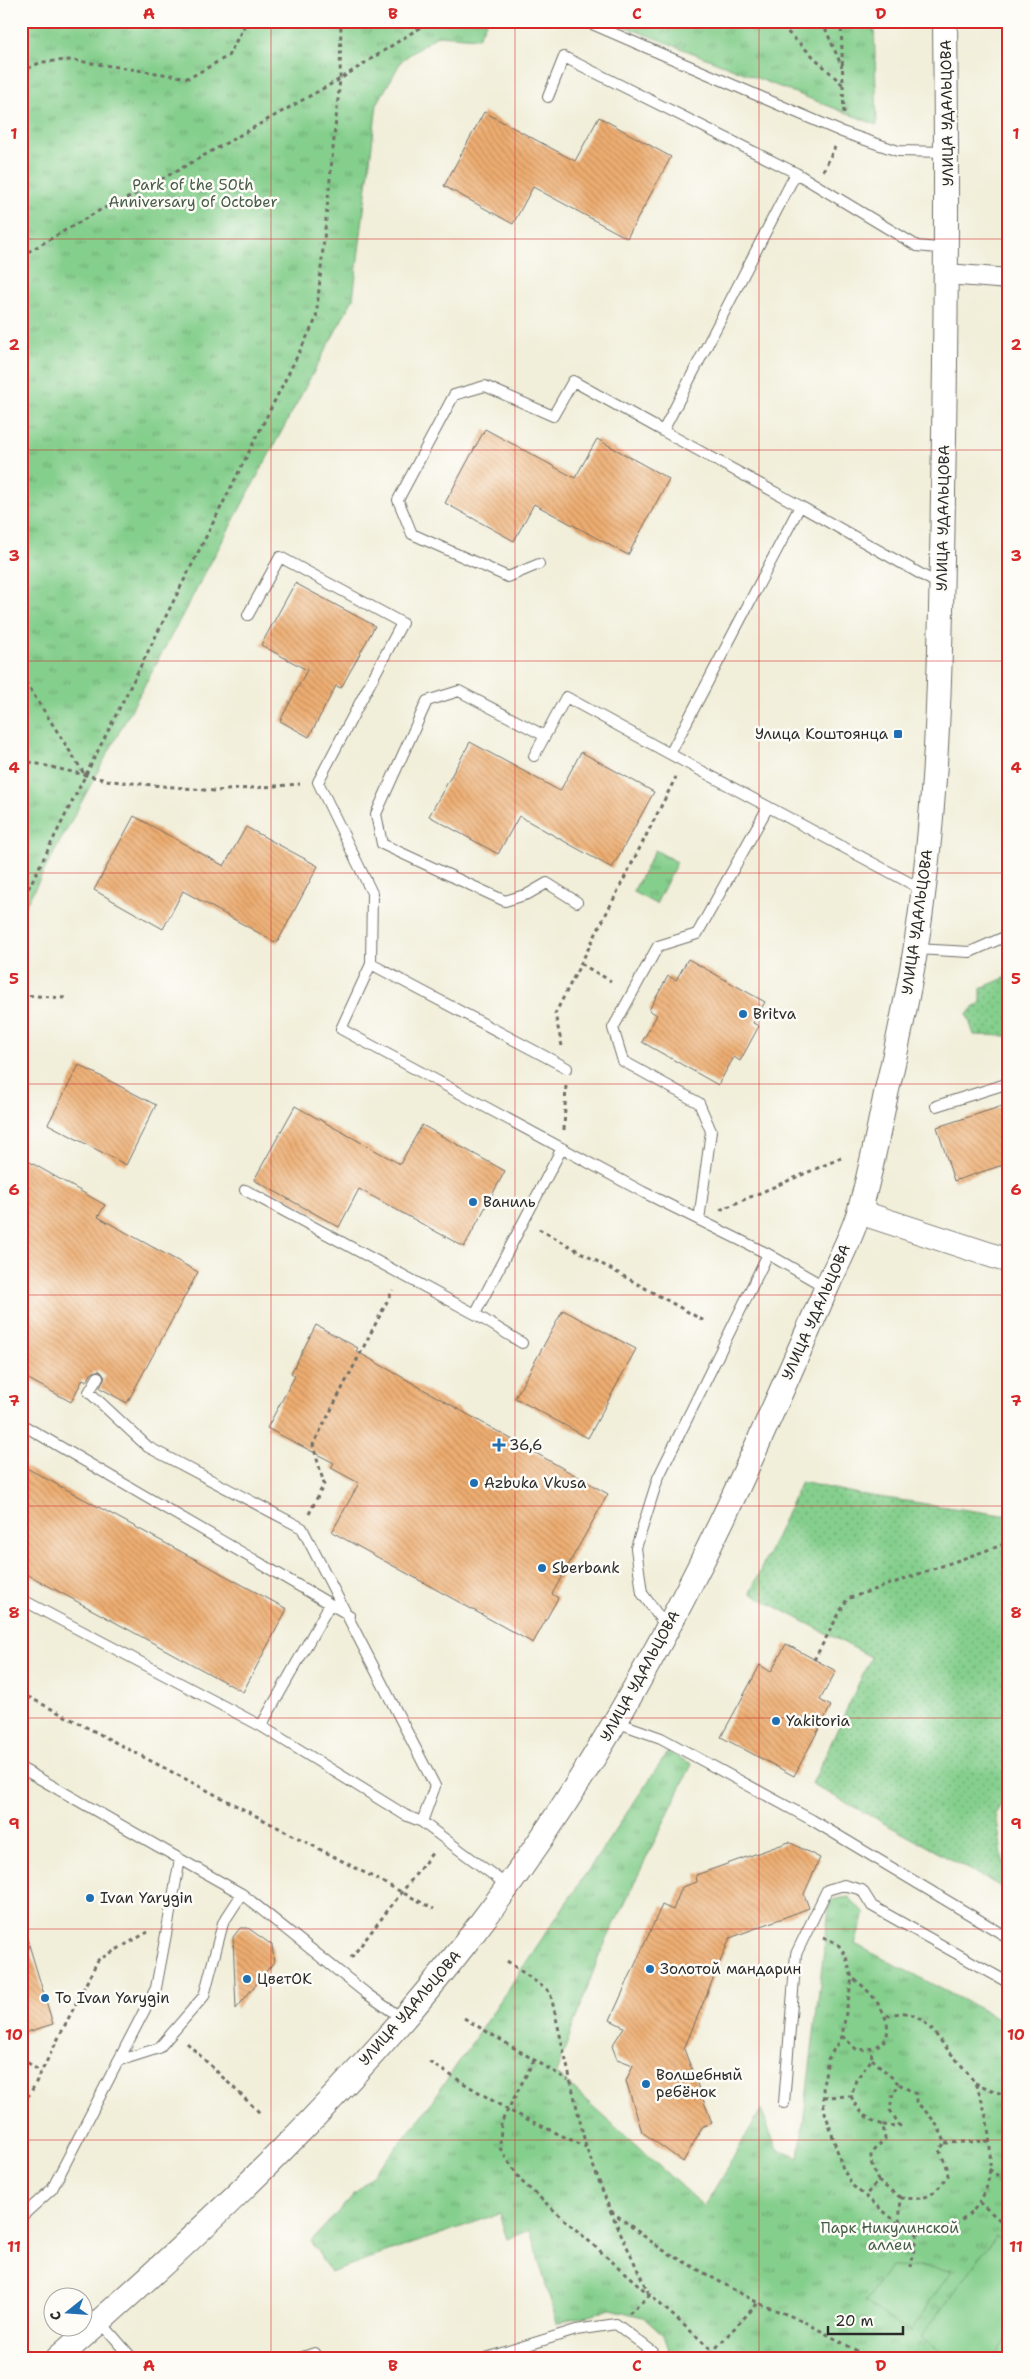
<svg xmlns="http://www.w3.org/2000/svg" width="1030" height="2379" font-family="'Shantell Sans',sans-serif">
<style>
.grass{fill:url(#grass-dots);stroke:#587d5c}
.park{fill:url(#park-tufts);stroke:#587d5c}
.pitch{fill:#85cf8d;stroke:#587d5c}
.building{fill:url(#building-back-hatch)}
.lines{fill:none;stroke-linecap:round;stroke-linejoin:round}
.service-casing{stroke:#706f68;stroke-width:12}
.minor-casing{stroke:#706f68;stroke-width:22}
.tertiary-casing{stroke:#706f68;stroke-width:26}
.path{stroke:#706f68;stroke-width:3;stroke-dasharray:4 4;stroke-linecap:butt}
.service{stroke:#fff;stroke-width:10}
.minor{stroke:#fff;stroke-width:20}
.tertiary{stroke:#fff;stroke-width:24}
.grid{fill:none;stroke:#d62828;stroke-width:1;stroke-opacity:0.55}
.poi-dot{fill:#1f6fb2;stroke:#fdfcf7;stroke-width:2}
.labels{text-anchor:middle;dominant-baseline:central;stroke-width:5;stroke-linejoin:round;paint-order:stroke}
.street-label{font-size:15px;fill:#2b2b2b;stroke:#fdfcf7}
.park-label{font-size:15px;fill:#465c48;stroke:#fdfcf7}
.poi-label{font-size:15px;fill:#2b2b2b;stroke:#fdfcf7;text-anchor:start}
.neatline{fill:none;stroke:#d62828;stroke-width:2}
.grid-label{font-size:16px;text-anchor:middle;font-weight:bold;fill:#d62828}
</style>
<defs>
<pattern id="grass-dots" width="8" height="8" patternUnits="userSpaceOnUse" patternTransform="scale(1.25)"><rect width="8" height="8" fill="#85cf8d"/><path d="M2 2h.1M6 6h.1" fill="none" stroke="#6da873" stroke-width="1.8" stroke-linecap="round"/></pattern>
<pattern id="park-tufts" width="24" height="20" patternUnits="userSpaceOnUse" patternTransform="scale(1.25)"><rect width="24" height="20" fill="#85cf8d"/><path d="M3 7l-1-3M5 7V3M7 7l1-3M15 17l-1-3M17 17v-4M19 17l1-3" fill="none" stroke="#6da873"/></pattern>
<pattern id="building-back-hatch" width="6" height="6" patternUnits="userSpaceOnUse" patternTransform="scale(1.25)"><rect width="6" height="6" fill="#eead71"/><path d="M-1 5l2 2M0 0l6 6M5-1l2 2" fill="none" stroke="#c18d5d"/></pattern>
</defs>
<rect width="100%" height="100%" fill="#fdfcf7"/>
<filter id="ink" filterUnits="userSpaceOnUse"><feTurbulence type="fractalNoise" baseFrequency=".02" numOctaves="2"/><feDisplacementMap in="SourceGraphic" scale="10" xChannelSelector="R" yChannelSelector="G"/><feConvolveMatrix kernelMatrix="1 2 1 2 8 2 1 2 1" color-interpolation-filters="sRGB"/></filter>
<filter id="wash" filterUnits="userSpaceOnUse"><feTurbulence type="fractalNoise" baseFrequency=".0096" numOctaves="4" result="noise"/><feDisplacementMap in="SourceGraphic" scale="20" xChannelSelector="R" yChannelSelector="G"/><feGaussianBlur stdDeviation="1.12" result="paint"/><feColorMatrix in="noise" values="0 0 0 0 0 0 0 0 0 0 0 0 0 0 0 0 0 1.4 0 .05"/><feComposite in="paint" operator="in"/></filter>
<g filter="url(#wash)">
<rect width="100%" height="100%" fill="#f1eed9"/>
<path class="grass" d="M1009 976V1036L974 1035 967 1014 981 1002V988Z
M801 1482 858 1494 1009 1516V1790L996 1813 1007 1890 812 1784 871 1657 750 1593Z"/>
<path class="park" d="M21 21H487L478 38 438 35 402 60 377 104 353 299 21 914Z
M611 21H874L877 125 844 112Z
M655 850 677 862 656 904 633 892Z
M668 1752 692 1764 599 1956 556 2073 704 2207 761 2110 777 2149 799 2158 830 1900 849 1897 865 1914 855 1944 1009 2024V2358H671L663 2335 643 2317 611 2309 557 2323 530 2230 507 2239 499 2214 330 2272 311 2241 385 2161 425 2112Z"/>
<path class="pitch" d="M995 2237 1009 2247V2337L994 2358H949L921 2337Z
M891 2266 952 2269 910 2332 865 2302Z"/>
<g id="blocks">
<path class="building" d="M484 112 575 161 599 117 671 157 627 238 533 187 513 224 444 186Z
M485 429 575 478 597 439 669 479 628 555 534 504 514 541 445 503Z
M295 583 375 626 341 688 336 686 309 737 280 721 307 670 261 645Z
M470 742 560 791 581 752 654 792 612 868 519 816 498 854 429 816Z
M134 816 224 866 246 827 318 866 277 943 183 891 163 929 94 890Z
M688 959 765 1002 753 1023 759 1026 740 1061 734 1057 718 1085 642 1042 657 1015 649 1010 668 976 676 980Z
M79 1065 156 1105 126 1165 48 1124Z
M1009 1104V1163L954 1181 937 1127Z
M295 1106 400 1164 422 1125 505 1171 464 1247 359 1189 339 1227 254 1180Z
M21 1157 105 1205 98 1217 198 1272 127 1403 100 1388 105 1377 99 1370 92 1373 87 1381 83 1379 71 1402 21 1375Z
M563 1310 636 1349 588 1438 515 1398Z
M316 1325 358 1348 356 1351 608 1494 552 1594 558 1598 533 1643 332 1532 359 1483 331 1468 334 1463 267 1428 295 1376 291 1373Z
M21 1465 287 1609 243 1692 21 1571Z
M786 1644 836 1671 820 1700 831 1706 794 1776 721 1737 760 1665 771 1672Z
M789 1842 820 1858 804 1894 809 1908 730 1938 684 2049 712 2123 703 2126 683 2162 642 2132 626 2081 633 2065 617 2059 612 2046 624 2027 610 2020 662 1905 673 1910 682 1887 697 1882 696 1875Z
M240 1928H248L272 1945 274 1962 236 2009 233 1937Z
M26 1935 53 2024 21 2034V1936Z"/>
</g>
</g>
<g filter="url(#ink)">
<use href="#blocks" fill-opacity="0" stroke="#706f68" stroke-width="1"/>
<g class="lines">
<g class="service-casing">
<path id="service" d="M585 21 842 132 898 151 946 152
M548 97 564 57 796 173 917 246 947 249
M796 173 663 431 800 506 670 754 923 890
M800 506 940 585
M539 564 508 577 412 534 398 500 454 395 485 386 553 416 573 381 663 431
M248 615 280 557 402 623 318 782 372 893 371 964 341 1029 643 1192 768 1254 827 1288
M545 736 459 691 427 701 376 814 382 844 505 901 528 894 547 883 577 902
M534 756 566 697 670 754
M916 949 970 952 1009 935
M371 964 567 1068
M936 1106 1009 1083
M245 1190 475 1314 562 1148
M699 1220 711 1131 699 1103 623 1061 613 1028 658 946 697 934 768 807
M475 1314 522 1343
M98 1377 89 1392 148 1447 302 1528 435 1786 422 1822
M21 1424 349 1615
M21 1599 261 1726 405 1815 422 1822 508 1886
M667 1628 642 1593 636 1548 658 1478 768 1254
M616 1722 661 1738 812 1820 1009 1938
M261 1726 330 1604
M21 1768 180 1859 156 1988 52 2189 21 2217
M180 1859 242 1894
M118 2061 159 2048 204 1996 223 1923 242 1894 367 1994 403 2019
M784 2103 796 1954 827 1890 844 1885 862 1890 872 1906 1009 1983
M100 2321 132 2358
M300 2358 315 2353 319 2358
M486 2358 576 2330 616 2324 653 2352 655 2358"/>
</g>
<g class="minor-casing">
<path id="minor" d="M947 274 1009 279"/>
</g>
<g class="tertiary-casing">
<path id="tertiary" d="M859 1212 1009 1261
M58 2358C206 2229 351 2092 471 1936 594 1777 690 1598 771 1414 791 1370 810 1326 829 1282 840 1258 853 1234 860 1209 871 1172 878 1132 886 1094 897 1047 907 1000 915 952 939 801 941 646 943 494 946 336 947 179 945 21"/>
</g>
<path class="path" d="M776 21 843 85
M822 21 842 67
M841 21 844 115
M21 72 41 62 72 60 189 78 228 56 247 21
M823 171 835 147
M21 256 102 209 130 197 340 79 430 21
M21 675 85 775
M21 760 111 781 215 791 300 784
M21 903 316 319 340 79 341 21
M581 964 611 981
M21 995 66 998
M562 1046 555 1014 676 777
M564 1130 566 1084
M720 1210 841 1158
M539 1229 706 1322
M309 1514 324 1484 313 1445 393 1290
M814 1660 847 1599 1002 1545 1009 1548
M21 1693 434 1909
M823 1938 837 1943 845 1954 852 1978 842 2036 828 2059 823 2086 824 2109 843 2169 853 2186 899 2224 917 2233 911 2267
M351 1958 433 1852
M507 1961 550 1992 586 2147 610 2210 648 2292
M887 2016C892 2015 900 2012 905 2013 924 2016 934 2033 945 2046 954 2058 966 2069 974 2082 989 2108 997 2169 983 2196 971 2221 943 2233 917 2233
M464 2018 568 2080
M842 2036 857 2050C914 2049 879 1994 852 1978
M187 2043 260 2113
M21 2058 41 2072
M872 2059 899 2084
M534 2060 501 2123 500 2148 521 2181 721 2358
M429 2062 508 2110 586 2147
M975 2083 1009 2097
M851 2096C858 2112 867 2119 883 2125L885 2139 871 2153V2162L878 2181 865 2196
M824 2097 851 2096 856 2080 872 2059 871 2049
M21 2102 30 2094 98 1960 148 1932
M883 2125 900 2126 890 2110 892 2097 899 2084 916 2094V2102C929 2114 940 2126 945 2143L939 2150 947 2167 948 2176C932 2197 928 2200 901 2198L899 2224
M945 2143 989 2141
M989 2169 1009 2184
M878 2181 901 2198
M979 2202 1009 2228
M611 2211 661 2249 758 2303 803 2321 870 2358
M629 2313 650 2295
M704 2358 714 2350 758 2303"/>
<use href="#service" class="service"/>
<use href="#minor" class="minor"/>
<use href="#tertiary" class="tertiary"/>
</g>
</g>
<path class="grid" d="M271 21V2358M515 21V2358M759 21V2358M21 239H1009M21 450H1009M21 661H1009M21 873H1009M21 1084H1009M21 1295H1009M21 1506H1009M21 1718H1009M21 1929H1009M21 2140H1009"/>
<g class="poi-dot">
<rect x="893" y="729" width="10" height="10" rx="2.5"/>
<circle cx="743" cy="1014" r="5"/>
<circle cx="473" cy="1202" r="5"/>
<path d="M496.5 1437.5h5v5h5v5h-5v5h-5v-5h-5v-5h5z"/>
<circle cx="474" cy="1483" r="5"/>
<circle cx="542" cy="1568" r="5"/>
<circle cx="776" cy="1721" r="5"/>
<circle cx="90" cy="1898" r="5"/>
<circle cx="650" cy="1969" r="5"/>
<circle cx="247" cy="1979" r="5"/>
<circle cx="45" cy="1998" r="5"/>
<circle cx="646" cy="2084" r="5"/>
</g>
<g class="labels">
<g class="street-label">
<text transform="translate(947 113) rotate(-91)">УЛИЦА УДАЛЬЦОВА</text>
<text transform="translate(943 518) rotate(-89)">УЛИЦА УДАЛЬЦОВА</text>
<text transform="translate(917 922) rotate(-82)">УЛИЦА УДАЛЬЦОВА</text>
<text transform="translate(816 1312) rotate(-66)">УЛИЦА УДАЛЬЦОВА</text>
<text transform="translate(640 1676) rotate(-61)">УЛИЦА УДАЛЬЦОВА</text>
<text transform="translate(410 2008) rotate(-49)">УЛИЦА УДАЛЬЦОВА</text>
</g>
<g class="park-label">
<text x="193" y="185">Park of the 50th<tspan x="193" dy="17">Anniversary of October</tspan></text>
<text x="890" y="2228">Парк Никулинской<tspan x="890" dy="17">аллеи</tspan></text>
</g>
<g class="poi-label">
<text x="888" y="734" text-anchor="end">Улица Коштоянца</text>
<text x="753" y="1014">Britva</text>
<text x="483" y="1202">Ваниль</text>
<text x="509" y="1445">36,6</text>
<text x="484" y="1483">Azbuka Vkusa</text>
<text x="552" y="1568">Sberbank</text>
<text x="786" y="1721">Yakitoria</text>
<text x="100" y="1898">Ivan Yarygin</text>
<text x="660" y="1969">Золотой мандарин</text>
<text x="257" y="1979">ЦветОК</text>
<text x="55" y="1998">To Ivan Yarygin</text>
<text x="656" y="2075">Волшебный<tspan x="656" dy="17">ребёнок</tspan></text>
</g>
</g>
<rect width="1030" height="2379" fill="none" stroke="#fdfcf7" stroke-width="55"/>
<g transform="translate(68 2312) rotate(253)"><circle r="24" fill="#fdfcf7" stroke="#a9a8a5"/>
<path d="M0-4L9 19L0 12L-9 19Z" fill="#1f6fb2"/>
<text y="-8" font-size="14" font-weight="bold" text-anchor="middle" fill="#2b2b2b">С</text>
</g>
<path d="M828 2326v8h75v-8" fill="none" stroke="#2b2b2b" stroke-width="2.5"/>
<text x="835" y="2326" font-size="15" fill="#2b2b2b" stroke="#fdfcf7" stroke-width="4" paint-order="stroke">20 m</text>
<rect x="28" y="28" width="974" height="2324" class="neatline"/>
<g class="grid-label">
<text x="149" y="19">A</text>
<text x="393" y="19">B</text>
<text x="637" y="19">C</text>
<text x="881" y="19">D</text>
<text x="14" y="139">1</text>
<text x="1016" y="139">1</text>
<text x="14" y="350">2</text>
<text x="1016" y="350">2</text>
<text x="14" y="561">3</text>
<text x="1016" y="561">3</text>
<text x="14" y="773">4</text>
<text x="1016" y="773">4</text>
<text x="14" y="984">5</text>
<text x="1016" y="984">5</text>
<text x="14" y="1195">6</text>
<text x="1016" y="1195">6</text>
<text x="14" y="1406">7</text>
<text x="1016" y="1406">7</text>
<text x="14" y="1618">8</text>
<text x="1016" y="1618">8</text>
<text x="14" y="1829">9</text>
<text x="1016" y="1829">9</text>
<text x="14" y="2040">10</text>
<text x="1016" y="2040">10</text>
<text x="14" y="2252">11</text>
<text x="1016" y="2252">11</text>
<text x="149" y="2371">A</text>
<text x="393" y="2371">B</text>
<text x="637" y="2371">C</text>
<text x="881" y="2371">D</text>
</g>
</svg>
